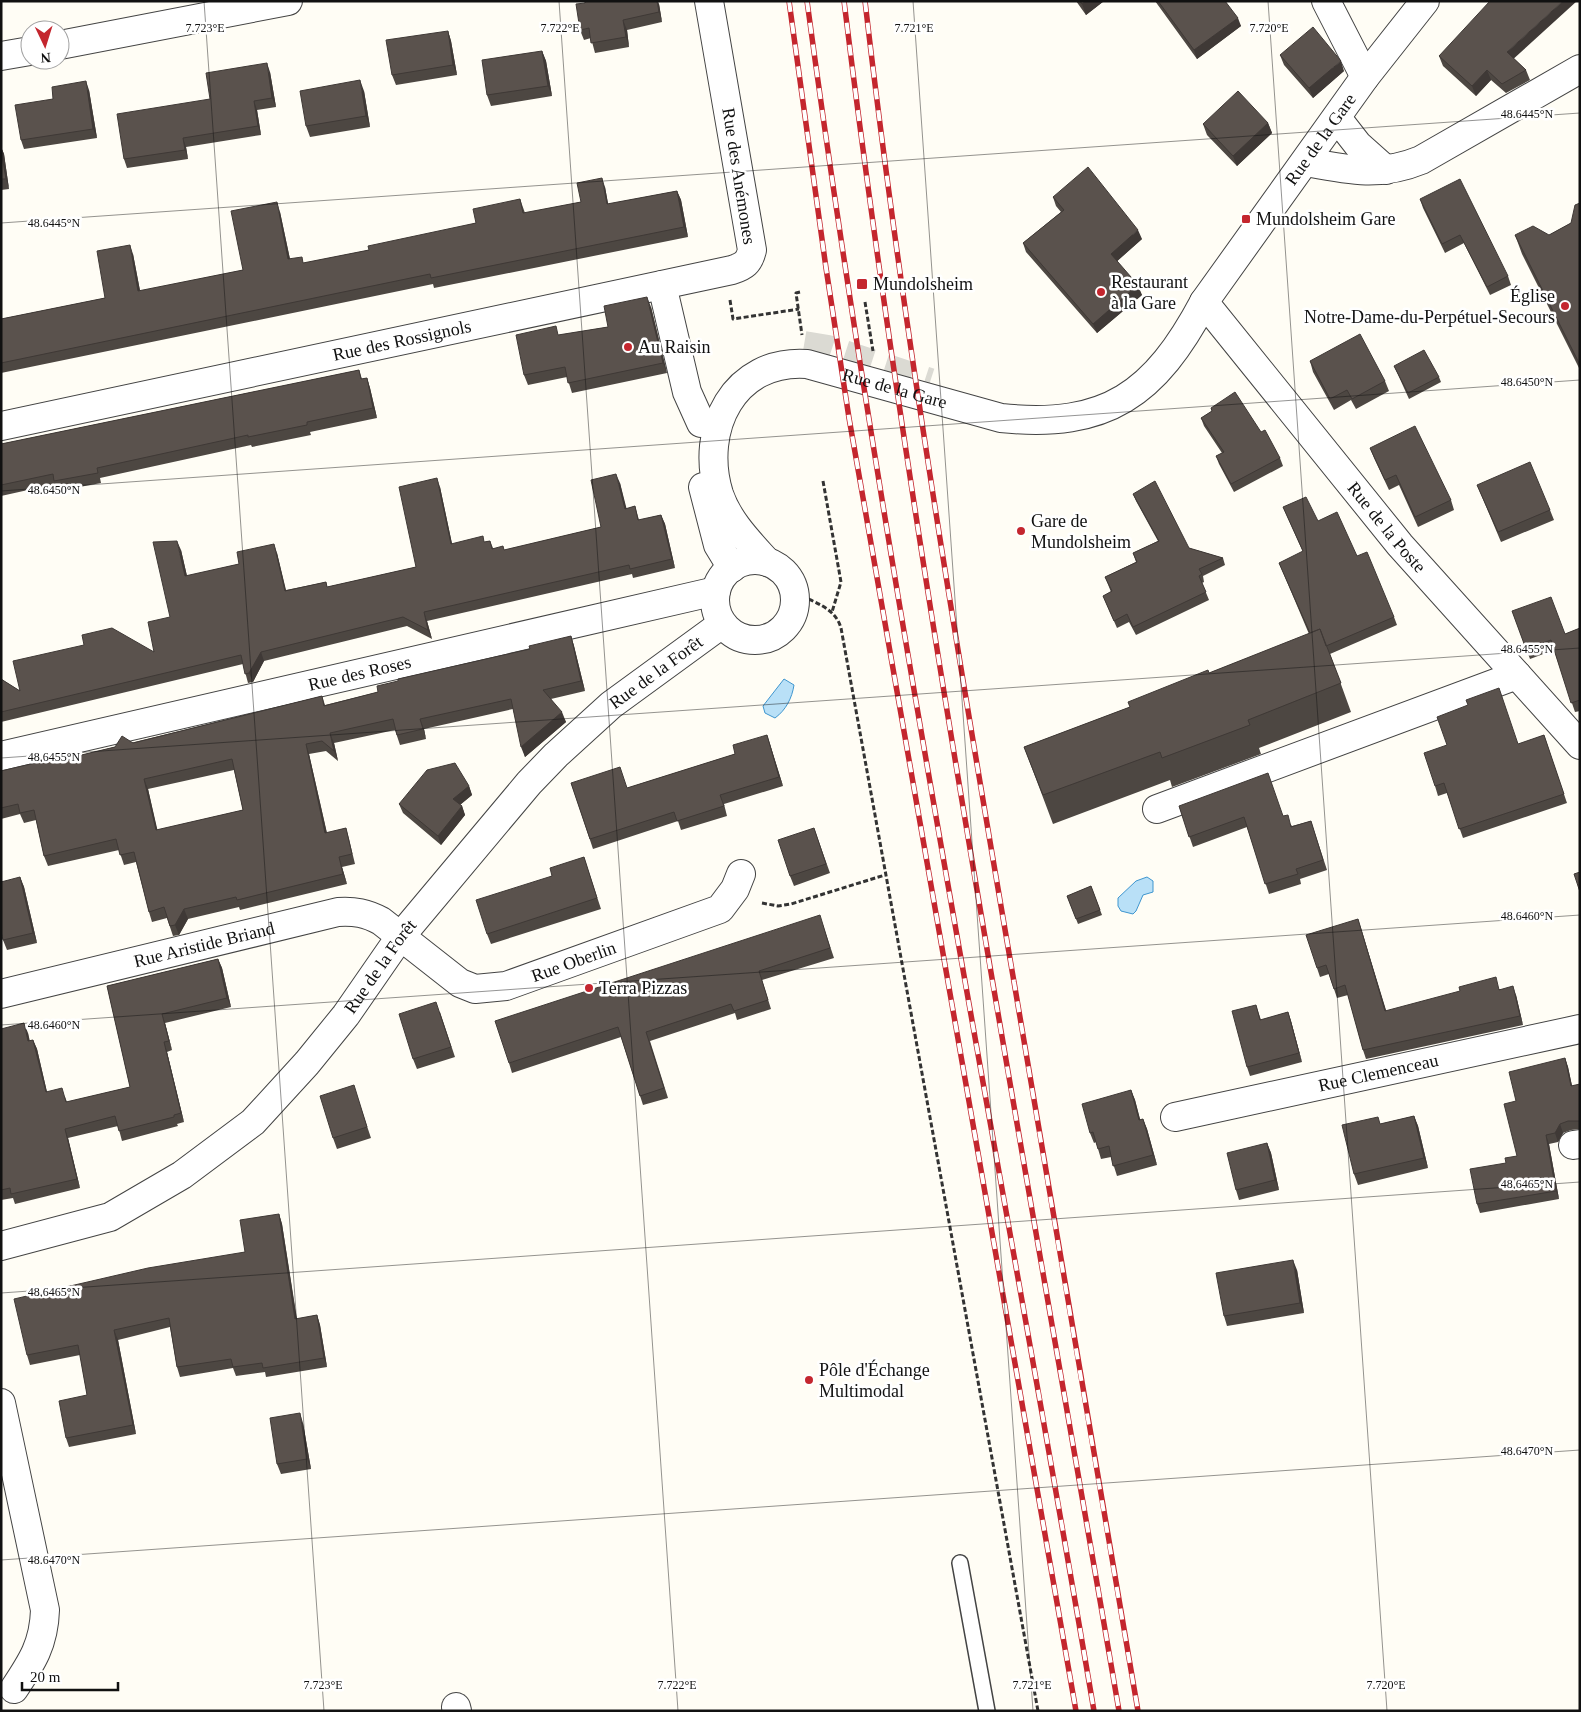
<svg xmlns="http://www.w3.org/2000/svg" width="1581" height="1712" font-family="'Times New Roman',serif">
<style>
.water{fill:#b9e0f7;stroke:#3f96cf}
.lines{fill:none;stroke-linecap:round;stroke-linejoin:round}
.minor-tunnel{stroke:#dbdad3;stroke-width:28;stroke-dasharray:28 14;stroke-linecap:butt}
.service-casing{stroke:#444;stroke-width:18}
.minor-casing{stroke:#444;stroke-width:30}
.path{stroke:#333;stroke-width:3;stroke-dasharray:5 2.5;stroke-linecap:butt}
.service{stroke:#fff;stroke-width:15}
.minor{stroke:#fff;stroke-width:28}
.rail-casing{stroke:#c4262e;stroke-width:5.5}
.rail{stroke:#fff;stroke-width:4;stroke-dasharray:11;stroke-linecap:butt}
.wall{fill:#4d4742;fill-rule:evenodd}
.shaded-wall{fill:#3f3936}
.building{fill:#5a524d;stroke:#3f3936;fill-rule:evenodd}
.ticks{fill:none;stroke:#111;stroke-width:1;stroke-opacity:0.45}
.poi-dot{fill:#c4262e;stroke:#fff;stroke-width:2}
.labels{text-anchor:middle;dominant-baseline:central;stroke-width:5;stroke-linejoin:round;paint-order:stroke}
.street-label{font-size:18px;fill:#111;stroke:#fff}
.poi-label{font-size:18px;fill:#111;stroke:#fff;text-anchor:start}
.ticks-label{font-size:12px;text-anchor:middle;fill:#111;stroke:#fff;stroke-width:5;stroke-linejoin:round;paint-order:stroke}
</style>
<rect width="100%" height="100%" fill="#fffdf5"/>
<path class="water" d="M784 679 794 685C792 698 786 710 775 718L765 713 763 706Z
M1147 877 1153 881V892L1143 895 1136 911 1133 914 1121 911 1118 906V898L1136 881Z"/>
<g class="lines">
<path class="minor-tunnel" d="M804 345 828 349 930 382"/>
<g class="service-casing">
<path id="service" d="M960 1563 987 1711"/>
</g>
<g class="minor-casing">
<g id="minor">
<path d="M1326 1 1365 77"/>
<path d="M60 45 288 1"/>
<path d="M1 56 30 51"/>
<path d="M1337 118 1358 145 1386 170"/>
<path d="M1306 162C1348 170 1380 177 1421 160L1580 69"/>
<path d="M662 285 687 392 701 423"/>
<path id="s1" d="M1204 302 1400 545 1580 745"/>
<path id="s2" d="M1 426 732 270C744 266 749 263 752 250L709 1"/>
<path d="M703 487 718 545 732 568"/>
<circle cx="755" cy="600" r="40"/>
<path id="s3" d="M767 562C749 542 728 521 719 494 699 429 734 359 807 364L1001 418C1107 429 1155 394 1204 302L1365 77 1425 1"/>
<path id="s4" d="M1 756 716 591"/>
<path d="M1157 809 1517 675"/>
<path id="s5" d="M1 994 338 912C355 911 366 913 381 921L460 983 475 989 506 986 720 909 735 889 741 874"/>
<path id="s6" d="M1175 1117 1580 1029"/>
<path d="M1573 1145 1580 1144"/>
<path id="s7" d="M1 1246 110 1217 182 1175 253 1122 307 1063 346 1015 400 937 529 783 556 755 611 705 722 624"/>
<path d="M1 1403 45 1610C44 1644 32 1662 14 1689"/>
<path d="M456 1707 457 1711"/>
</g>
</g>
<path class="path" d="M800 292 796 293 802 335
M730 300 733 319 799 309
M865 302 873 351
M823 481 841 582 832 612
M795 593C813 602 835 607 841 628L1038 1711
M762 903 778 906 791 904 885 875"/>
<use href="#service" class="service"/>
<use href="#minor" class="minor"/>
<g class="rail-casing">
<path id="rail" d="M789 1 826 268 849 418 1076 1711
M807 1C884 574 997 1141 1094 1711
M844 1C914 574 1022 1142 1119 1711
M865 1C903 330 958 656 1014 982 1055 1225 1096 1468 1138 1711"/>
</g>
<use href="#rail" class="rail"/>
</g>
<path class="wall" d="M1076 1H1104L1086 15Z
M1155 1H1225L1241 26 1197 59Z
M659 4 662 22 627 30 629 47 595 53 591 38 584 40 580 30Z
M448 31 451 41 457 75 396 85 392 75Z
M542 51 546 61 552 96 491 106 487 95Z
M1280 55 1344 71 1313 98 1284 65Z
M1439 56 1514 59 1526 70 1530 80 1506 93 1491 80 1476 96 1443 66Z
M270 72 276 107 257 110 261 135 186 147 188 159 127 168 124 159 210 99Z
M89 90 97 138 24 149 21 140 53 99Z
M364 91 370 127 310 137 306 126Z
M1268 123 1272 133 1237 166 1207 135 1203 124Z
M1 147 4 154 9 189 1 190Z
M605 187 608 204 677 191 681 200 688 237 434 288 433 284 1 373V319L105 298 133 254 140 291 243 270 280 212 290 259 304 263 369 250 476 223 520 199 525 213 581 202Z
M1053 197 1142 239 1117 261 1142 295 1097 333 1026 252 1023 243 1061 212 1056 206Z
M1420 199 1508 276 1511 285 1490 295 1464 243 1445 253 1423 208Z
M1580 203V370L1522 254 1515 235H1549L1571 223Z
M651 307 667 373 572 393 567 377 528 385 524 375 559 335 608 327Z
M1310 361 1385 381 1389 391 1356 409 1351 400 1334 410 1313 372Z
M1394 366 1439 377 1441 382 1409 399Z
M359 370 362 379 367 378 370 388 377 418 310 432 311 435 252 447 251 445 100 478 101 483 58 491 55 484 1 496V444Z
M1211 408 1261 432 1280 458 1283 466 1234 492 1219 464 1216 456 1222 453 1204 426 1201 418 1212 411Z
M1370 448 1451 500 1454 510 1418 527 1399 485 1389 490 1374 458Z
M620 483 626 509 635 506 639 520 661 515 665 524 675 568 633 578 632 574 427 621 432 639 407 626 264 661 253 682 248 683 243 664 1 722V679L20 691 154 652 170 617 181 550 187 576 239 564 277 553 286 590 326 582 327 587 416 567 440 487 452 544 485 542 490 541 493 548 505 550 601 527Z
M1477 485 1550 510 1554 520 1501 542Z
M1133 494 1189 548 1223 558 1225 565 1203 576 1204 582 1202 583 1209 600 1136 635 1129 622 1117 628 1103 596 1111 592 1105 577 1136 562 1133 553 1158 541 1136 501Z
M1283 507 1318 521 1357 556 1394 617 1397 625 1330 654 1351 712 1259 748 1261 754 1172 787 1170 780 1053 824 1024 747 1130 707 1209 673 1309 634 1279 563 1303 552Z
M1512 611 1565 634 1580 628V711L1575 712 1554 650 1530 659Z
M571 636 574 646 585 691 551 699 566 722 525 757 513 709 424 729 426 739 400 745 395 730 334 743 338 761 326 751 309 754 327 833 346 828 349 839 355 864 342 867 347 884 240 910 239 907 188 919 179 935 173 936 167 918 152 922 149 912 136 862 124 865 119 850 48 866 44 856 36 820 24 823 20 814 1 819V771L53 762 322 696 325 705 378 692 530 649ZM234 770 243 810 157 830 148 789Z
M767 735 783 786 724 804 727 816 681 830 678 821 593 849 571 783 627 788 735 754Z
M1544 735 1567 803 1463 838 1447 793 1438 796 1435 786 1519 744Z
M469 786 472 795 460 805 462 806 465 815 441 845 403 813 399 804Z
M1179 806 1283 816 1292 826 1311 821 1327 870 1300 879 1301 884 1269 894 1247 827 1193 847Z
M814 828 830 873 794 886 790 876Z
M584 857 601 909 491 944 487 934 552 876Z
M20 877 24 887 37 943 7 950 3 940Z
M1091 886 1102 915 1078 924 1067 896Z
M1358 919 1386 1011 1500 989 1516 995 1523 1025 1366 1059 1363 1050 1348 995 1337 998 1329 974 1320 977 1317 968Z
M823 925 834 958 762 980 771 1009 737 1020 735 1013 650 1041 668 1098 643 1105 621 1037 512 1073 509 1063Z
M218 959 222 968 231 1007 165 1023 172 1050 167 1052 184 1122 177 1124 178 1126 122 1141 118 1126 68 1138 80 1188 15 1204 13 1198 1 1200V1029L28 1033 29 1041 33 1040 37 1049 47 1092 65 1097 67 1102 130 1087 107 986Z
M1256 1005 1261 1020 1288 1012 1291 1021 1302 1062 1250 1076 1247 1067Z
M440 1012 455 1057 417 1069 413 1059Z
M1565 1058 1568 1067 1572 1086 1580 1084V1129L1571 1130 1563 1133 1558 1142 1549 1144 1559 1199 1480 1213 1477 1204 1506 1163 1517 1156 1516 1101Z
M1131 1090 1135 1100 1140 1120 1143 1119 1147 1129 1157 1165 1117 1176 1111 1157 1101 1159 1096 1142 1094 1143 1090 1133Z
M357 1096 371 1138 337 1149 333 1138Z
M1414 1116 1418 1126 1428 1168 1358 1185 1354 1174 1380 1124Z
M1267 1143 1271 1153 1279 1190 1239 1200 1236 1190Z
M279 1214 282 1224 297 1319 317 1315 320 1325 327 1367 266 1377 265 1372 236 1376 233 1368 180 1377 177 1367 170 1327 118 1340 136 1434 69 1447 66 1438 87 1395 80 1355 30 1365 27 1355 245 1252Z
M1297 1270 1304 1313 1227 1326 1224 1316Z
M303 1423 311 1469 281 1474 277 1464Z"/>
<path class="shaded-wall" d="M657 1H658L659 4 662 22 659 12Z
M1086 1H1104L1086 15 1082 4Z
M1563 1H1577L1510 62 1507 52Z
M1238 18 1241 26 1197 59 1194 50Z
M623 20 627 30 629 47 626 37Z
M448 31 451 41 457 75 453 65Z
M542 51 546 61 552 96 548 86Z
M1341 61 1344 71 1313 98 1309 88Z
M267 63 270 72 276 107 272 98Z
M1487 70 1491 80 1476 96 1472 86Z
M360 80 364 91 370 127 366 116Z
M86 81 89 90 97 138 93 129Z
M254 101 257 110 261 135 258 126Z
M1268 123 1272 133 1237 166 1233 156Z
M183 138 186 147 188 159 185 150Z
M1 147 4 154 9 189 6 179Z
M602 178 605 187 610 214 607 204Z
M677 191 681 200 688 237 684 227Z
M277 202 280 212 292 269 288 259Z
M1138 230 1142 239 1114 264 1111 254Z
M130 245 133 254 142 301 138 291Z
M1138 285 1142 295 1097 333 1093 324Z
M647 297 651 307 667 373 663 363Z
M367 378 370 388 377 418 373 408Z
M616 474 620 483 629 518 625 509Z
M437 478 440 487 454 553 451 544Z
M661 515 665 524 675 568 672 559Z
M177 541 181 550 189 585 185 576Z
M274 544 277 553 288 600 285 591Z
M424 612 427 621 432 639 428 630Z
M571 636 574 646 585 691 581 681Z
M261 652 264 661 253 682 249 673Z
M562 712 566 722 525 757 521 747Z
M420 719 424 729 426 739Z
M330 733 334 743 338 761 334 751Z
M767 735 770 744 783 786 779 777Z
M306 744 309 754 329 843 325 833Z
M144 779 148 789 160 841 156 830Z
M469 786 472 795 456 808 453 799Z
M462 806 465 815 441 845 438 836Z
M339 857 342 867 347 884 343 874Z
M20 877 24 887 37 943 33 933Z
M184 909 188 919 179 935 175 925Z
M1358 919 1361 928 1389 1020 1385 1011Z
M218 959 222 968 231 1007 227 998Z
M1513 986 1516 995 1523 1025 1520 1016Z
M1288 1012 1291 1021 1302 1062 1299 1053Z
M162 1014 165 1023 172 1050 169 1041Z
M24 1023 28 1033 32 1050 28 1041Z
M33 1040 37 1049 49 1101 46 1092Z
M164 1042 167 1052 184 1122 181 1113Z
M1565 1058 1568 1067 1574 1095 1571 1086Z
M1131 1090 1135 1100 1143 1130 1139 1120Z
M1414 1116 1418 1126 1428 1168 1424 1158Z
M1143 1119 1147 1129 1157 1165 1153 1155Z
M1560 1124 1563 1133 1558 1142 1555 1133Z
M65 1129 68 1138 80 1188 77 1179Z
M1546 1135 1549 1144 1559 1199 1556 1191Z
M1267 1143 1271 1153 1279 1190 1275 1180Z
M279 1214 282 1224 298 1328 295 1319Z
M1293 1260 1297 1270 1304 1313 1300 1303Z
M317 1315 320 1325 327 1367 324 1358Z
M114 1330 118 1340 136 1434 133 1425Z
M300 1413 303 1423 311 1469 307 1459Z"/>
<path class="building" d="M585 1H657L659 12 623 20 626 37 591 43 589 28 580 30 576 4 585 3Z
M1080 1H1086L1082 4Z
M1158 1H1225L1238 18 1194 50Z
M1490 1H1563L1507 52 1526 70 1502 84 1487 70 1472 86 1439 56Z
M1313 27 1341 61 1309 88 1280 55Z
M448 31 453 65 392 75 386 40Z
M542 51 548 86 487 95 482 60Z
M267 63 272 98 254 101 258 126 183 138 185 150 124 159 117 114 210 99 206 73Z
M360 80 366 116 306 126 300 91Z
M86 81 93 129 21 140 15 105 53 99 52 87Z
M1238 91 1268 123 1233 156 1203 124Z
M1 150 6 179H1Z
M1088 167 1138 230 1111 254 1138 285 1093 324 1023 243 1064 210 1053 197Z
M602 178 607 204 677 191 684 227 431 278 430 274 1 363V319L105 298 97 251 130 245 138 291 243 270 231 211 277 202 288 259 302 257 303 263 369 250 368 246 476 223 473 209 520 199 523 213 581 202 577 183Z
M1460 179 1508 276 1487 287 1460 235 1442 244 1420 199Z
M1580 203V365L1515 235 1533 226 1549 235 1571 223 1575 205Z
M647 297 663 363 568 383 565 367 524 375 516 335 556 326 558 335 608 327 604 306Z
M1360 334 1385 381 1352 399 1347 390 1330 399 1310 361Z
M1424 350 1439 377 1408 393 1394 366Z
M359 370 361 379 367 378 373 408 307 422V425L248 437V435L97 468 98 473 54 481 53 474 1 485V444Z
M1235 392 1261 432 1265 430 1280 458 1231 484 1216 456 1224 452 1201 418 1212 411 1211 408Z
M1415 426 1451 500 1415 517 1396 475 1385 480 1370 448Z
M1530 462 1550 510 1498 532 1477 485Z
M616 474 625 509 635 506 638 520 661 515 672 559 630 569 629 565 424 612 428 630 403 617 261 652 249 673 245 674 241 655 1 712V679L20 691 13 661 84 645 82 635 112 628 154 652 148 622 170 617 153 542 177 541 185 576 239 564 237 552 274 544 285 591 326 582 327 587 416 567 399 487 437 478 451 544 483 536 484 542 490 541 492 549 503 546 504 550 601 527 591 480Z
M1155 481 1189 548 1223 558 1199 569 1202 574 1199 576 1206 592 1133 627 1127 614 1114 621 1103 596 1112 591 1105 577 1137 562 1133 553 1159 541 1133 494Z
M1306 497 1318 521 1337 512 1357 556 1367 552 1394 617 1326 646 1320 629 1310 633 1279 563 1303 551 1283 507Z
M1551 597 1565 634 1580 628V700L1571 703 1551 640 1526 649 1512 611Z
M1320 629 1341 683 1248 720 1250 725 1162 758 1160 752 1043 795 1024 747 1130 707 1128 702 1208 670 1209 673Z
M571 636 581 681 543 690 562 712 521 747 511 699 420 719 423 729 397 735 393 719 330 733 334 751 322 741 306 744 325 833 346 828 352 854 339 857 343 874 237 900 236 897 184 909 175 925 170 926 164 907 149 912 134 852 120 855 116 839 44 856 34 810 20 813 18 804 1 808V771L52 759V762L115 747 122 736 133 743 322 696 324 706 378 692 377 686 398 681V679L530 649 529 646ZM232 759 243 810 156 830 144 779Z
M1499 688 1518 744 1544 735 1564 794 1459 829 1444 783 1435 786 1424 753 1447 745 1437 717 1468 705 1466 700Z
M767 735 779 777 720 795 724 806 677 821 674 812 590 839 571 783 620 767 627 788 735 754 733 745Z
M455 763 469 786 453 799 462 806 438 836 399 804 427 770Z
M1268 773 1283 816 1288 815 1291 827 1311 821 1323 860 1296 869 1298 874 1265 884 1244 817 1189 837 1179 806Z
M814 828 826 864 790 876 778 840Z
M584 857 597 898 487 934 476 900 552 876 550 868Z
M1580 872V892L1574 874Z
M20 877 33 933 3 940 1 932V882Z
M1091 886 1100 910 1076 919 1067 896Z
M820 915 830 948 759 971 768 1000 734 1011 731 1004 646 1032 664 1088 640 1096 618 1027 509 1063 495 1021Z
M1358 919 1385 1011 1460 991 1459 987 1496 977 1499 990 1513 986 1520 1016 1363 1050 1345 985 1334 989 1326 965 1317 968 1306 935Z
M218 959 227 998 162 1014 169 1041 164 1042 181 1113 174 1115V1117L119 1131 115 1116 65 1129 77 1179 11 1194 10 1188 1 1190V1029L24 1023 28 1041 33 1040 46 1092 62 1088 66 1102 130 1087 107 986Z
M436 1002 451 1047 413 1059 399 1014Z
M1256 1005 1260 1020 1288 1012 1299 1053 1247 1067 1232 1011Z
M1565 1058 1571 1086 1580 1084V1121H1568L1560 1124 1555 1133 1546 1135 1556 1191 1477 1204 1470 1169 1506 1163 1505 1158 1517 1156 1504 1104 1516 1101 1509 1072Z
M354 1085 367 1127 333 1138 320 1096Z
M1131 1090 1139 1120 1143 1119 1153 1155 1113 1166 1109 1146 1098 1149 1093 1132 1090 1133 1082 1104Z
M1414 1116 1424 1158 1354 1174 1342 1125 1378 1117 1380 1124Z
M1267 1143 1275 1180 1236 1190 1227 1153Z
M279 1214 295 1319 317 1315 324 1358 263 1368 262 1363 233 1367 231 1359 177 1367 169 1318 114 1330 133 1425 66 1438 59 1401 87 1395 78 1345 27 1355 14 1299 148 1268 245 1252 240 1220Z
M1293 1260 1300 1303 1224 1316 1216 1273Z
M300 1413 307 1459 277 1464 270 1418Z"/>
<path class="ticks" d="M204 1 324 1711M559 1 678 1711M913 1 1033 1711M1268 1 1387 1711M1 223 1580 113M1 491 1580 380M1 758 1580 648M1 1025 1580 915M1 1293 1580 1182M1 1560 1580 1450"/>
<g class="poi-dot">
<rect x="1241" y="214" width="10" height="10" rx="2.5"/>
<rect x="856" y="278" width="12" height="12" rx="2.5"/>
<circle cx="1101" cy="292" r="5"/>
<circle cx="1565" cy="306" r="5"/>
<circle cx="628" cy="347" r="5"/>
<circle cx="1021" cy="531" r="5"/>
<circle cx="589" cy="988" r="5"/>
<circle cx="809" cy="1380" r="5"/>
</g>
<g class="labels">
<g class="street-label">
<text stroke="none"><textPath href="#s3" startOffset="926">Rue de la Gare</textPath></text>
<text transform="translate(739 176) rotate(81)">Rue des Anémones</text>
<text stroke="none"><textPath href="#s2" startOffset="410">Rue des Rossignols</textPath></text>
<text stroke="none"><textPath href="#s3" startOffset="362">Rue de la Gare</textPath></text>
<text stroke="none"><textPath href="#s1" startOffset="290">Rue de la Poste</textPath></text>
<text stroke="none"><textPath href="#s7" startOffset="891">Rue de la Forêt</textPath></text>
<text stroke="none"><textPath href="#s4" startOffset="368">Rue des Roses</textPath></text>
<text stroke="none"><textPath href="#s5" startOffset="209">Rue Aristide Briand</textPath></text>
<text stroke="none"><textPath href="#s5" startOffset="611">Rue Oberlin</textPath></text>
<text stroke="none"><textPath href="#s7" startOffset="486">Rue de la Forêt</textPath></text>
<text stroke="none"><textPath href="#s6" startOffset="208">Rue Clemenceau</textPath></text>
</g>
<g class="poi-label">
<text x="1256" y="219">Mundolsheim Gare</text>
<text x="1111" y="282">Restaurant<tspan x="1111" dy="21">à la Gare</tspan></text>
<text x="873" y="284">Mundolsheim</text>
<text x="1555" y="296" text-anchor="end">Église<tspan x="1555" dy="21">Notre-Dame-du-Perpétuel-Secours</tspan></text>
<text x="638" y="347">Au Raisin</text>
<text x="1031" y="521">Gare de<tspan x="1031" dy="21">Mundolsheim</tspan></text>
<text x="599" y="988">Terra Pizzas</text>
<text x="819" y="1370">Pôle d'Échange<tspan x="819" dy="21">Multimodal</tspan></text>
</g>
</g>
<g class="ticks-label">
<text x="205" y="32">7.723°E</text>
<text x="560" y="32">7.722°E</text>
<text x="914" y="32">7.721°E</text>
<text x="1269" y="32">7.720°E</text>
<text x="1527" y="118">48.6445°N</text>
<text x="54" y="227">48.6445°N</text>
<text x="1527" y="386">48.6450°N</text>
<text x="54" y="494">48.6450°N</text>
<text x="1527" y="653">48.6455°N</text>
<text x="54" y="761">48.6455°N</text>
<text x="1527" y="920">48.6460°N</text>
<text x="54" y="1029">48.6460°N</text>
<text x="1527" y="1188">48.6465°N</text>
<text x="54" y="1296">48.6465°N</text>
<text x="1527" y="1455">48.6470°N</text>
<text x="54" y="1564">48.6470°N</text>
<text x="323" y="1689">7.723°E</text>
<text x="677" y="1689">7.722°E</text>
<text x="1032" y="1689">7.721°E</text>
<text x="1386" y="1689">7.720°E</text>
</g>
<rect width="1581" height="1712" fill="none" stroke="#111111" stroke-width="5"/>
<g transform="translate(45 45) rotate(176)"><circle r="24" fill="#ffffff" stroke="#a0a0a0"/>
<path d="M0-4L9 19L0 12L-9 19Z" fill="#c4262e"/>
<text y="-8" font-size="14" font-weight="bold" text-anchor="middle" fill="#111111">N</text>
</g>
<path d="M22 1682v8h96v-8" fill="none" stroke="#111111" stroke-width="2.5"/>
<text x="30" y="1682" font-size="15" fill="#111111" stroke="#ffffff" stroke-width="4" paint-order="stroke">20 m</text>
</svg>
